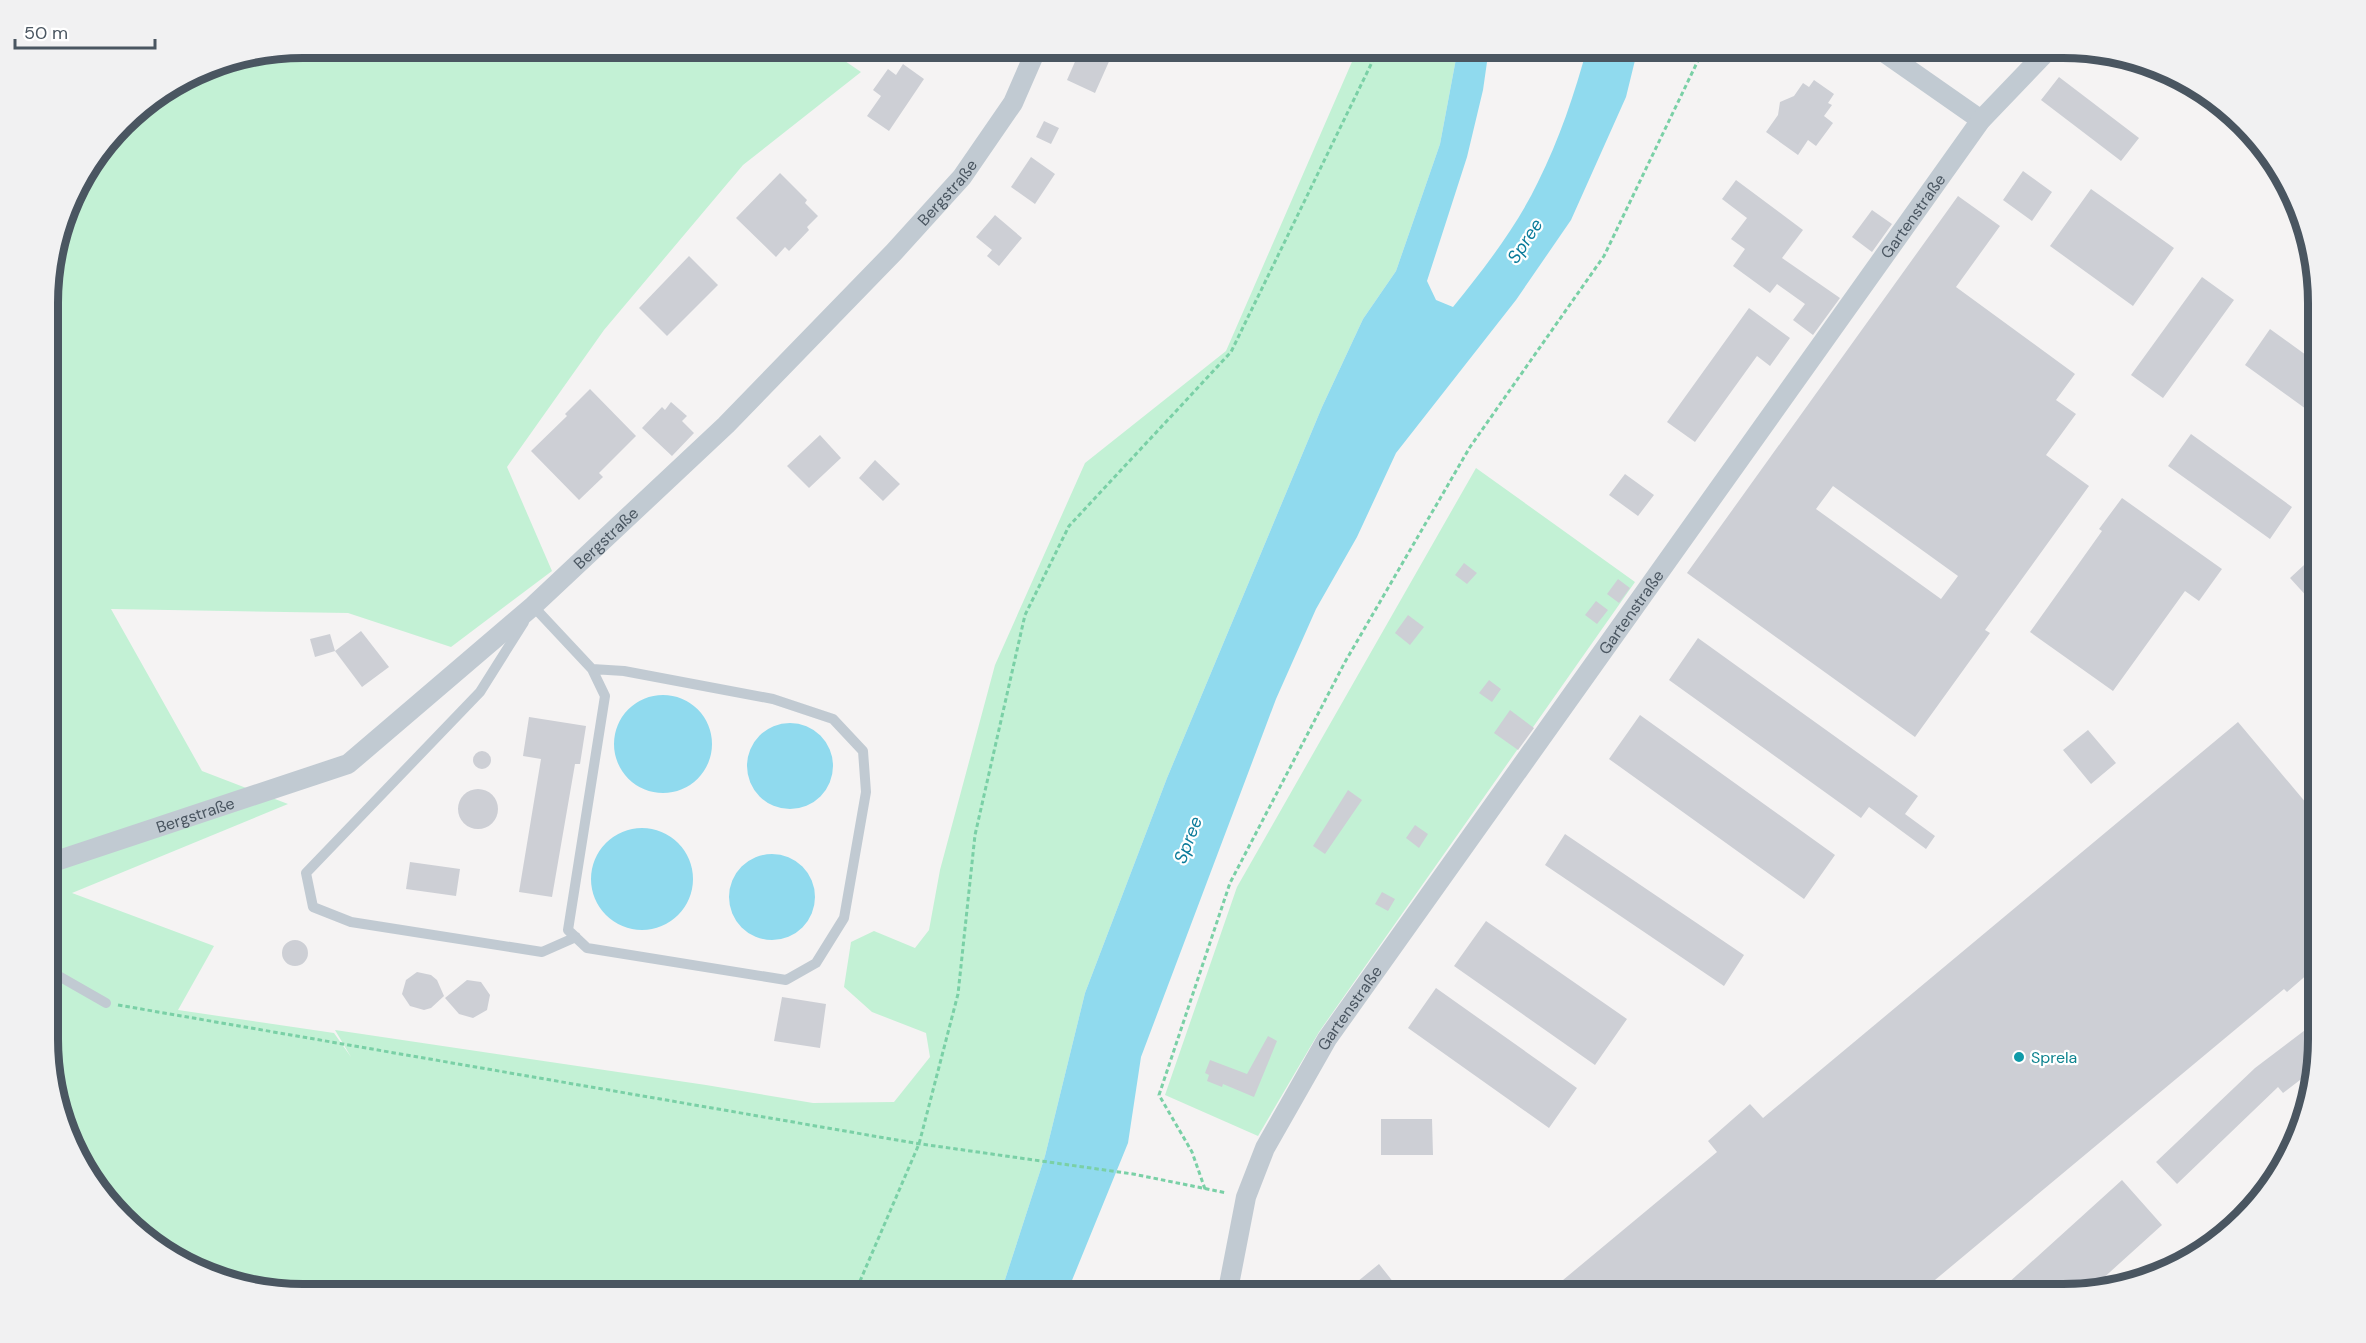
<svg xmlns="http://www.w3.org/2000/svg" width="2366" height="1343" font-family="'DM Sans',sans-serif">
<style>
.green{fill:#c3f1d5}
.water{fill:#90daee}
.building{fill:#cdcfd5;fill-rule:evenodd}
.lines{fill:none;stroke-linecap:round;stroke-linejoin:round}
.path{stroke:#7ad0a6;stroke-width:3;stroke-dasharray:4.5 3;stroke-linecap:butt}
.lane{stroke:#c1cad2;stroke-width:10}
.street{stroke:#c1cad2;stroke-width:20}
.culture-dot{fill:#0f9aa8;stroke:#fff;stroke-width:2}
.labels{text-anchor:middle;dominant-baseline:central;stroke-width:4.5;stroke-linejoin:round;paint-order:stroke}
.street-label{font-size:16px;fill:#4a5661;stroke:#fff}
.culture-label{font-size:16px;fill:#0d838f;stroke:#fff;text-anchor:start}
.water-label{font-size:18px;font-style:italic;fill:#0c7c9b;stroke:#fff}
.rim{fill:none;stroke:#4a5661;stroke-width:8}
</style>
<rect width="100%" height="100%" fill="#f5f3f3"/>
<path class="green" d="M304 48H826L861 72 743 165 604 330 507 467 552 571 451 647 348 613 111 609 202 771 288 804 72 893 214 946 178 1010 334 1033 351 1057 335 1030 706 1085 813 1103 894 1102 930 1057 926 1033 872 1012 844 987 851 942 874 931 915 948 929 930 940 870 995 665 1085 463 1226 351 1358 48H1458L1440 144 1396 271 1363 319 1322 407 1167 778 1085 993 1045 1156 1000 1295H303L238 1286 176 1261 91 1182 50 1072V271L75 190 135 112 206 67Z
M1476 468 1635 582 1319 1032 1258 1136 1165 1095 1237 887Z"/>
<path class="water" d="M1458 48H1489L1483 90 1467 157 1427 281 1436 300 1453 307C1484 269 1517 226 1538 182 1559 140 1575 93 1587 48H1638L1626 97 1571 220 1516 300 1396 453 1357 537 1316 609 1276 699 1141 1057 1128 1143 1066 1295H1000L1045 1156 1085 993 1167 778 1322 407 1363 319 1396 271 1440 144Z
M614 744a49 49 0 1 1 98 0a49 49 0 1 1-98 0Z
M747 766a43 43 0 1 1 86 0a43 43 0 1 1-86 0Z
M591 879a51 51 0 1 1 102 0a51 51 0 1 1-102 0Z
M729 897a43 43 0 1 1 86 0a43 43 0 1 1-86 0Z"/>
<path class="building" d="M1081 48H1115L1095 93 1067 80Z
M903 64 924 79 889 131 867 116 881 96 873 90 888 69 896 75Z
M2059 77 2139 138 2121 161 2041 100Z
M1814 80 1834 94 1828 103 1832 105 1824 116 1833 123 1816 146 1808 140 1798 155 1766 132 1778 115 1780 102 1794 96 1803 83 1809 87Z
M1044 121 1059 128 1051 144 1036 137Z
M1031 157 1055 174 1035 204 1011 187Z
M2023 171 2052 192 2032 221 2003 200Z
M780 173 807 200 805 203 818 216 807 227 809 230 789 251 785 247 776 257 736 218Z
M1736 180 1803 230 1782 258 1840 298 1813 335 1793 320 1805 304 1777 284 1770 293 1733 266 1745 249 1731 239 1747 218 1722 199Z
M2091 189 2174 248 2133 306 2050 246Z
M1958 196 2000 226 1956 287 2075 374 2056 400 2076 414 2046 455 2089 486 1985 630 1990 633 1915 737 1687 573ZM1833 486 1958 576 1941 599 1816 509Z
M1872 210 1892 224 1872 252 1852 237Z
M995 215 1022 238 999 266 987 256 992 250 976 237Z
M689 256 718 285 667 336 639 308Z
M2202 277 2234 300 2163 398 2131 375Z
M1749 308 1790 338 1770 366 1757 356 1695 442 1667 422Z
M2270 329 2317 363V417L2245 365Z
M590 389 636 436 599 473 603 477 579 500 531 451 567 416 565 414Z
M671 402 687 416 682 421 694 433 672 456 642 428 662 407 665 410Z
M2191 434 2292 507 2270 539 2168 466Z
M820 435 841 458 809 488 787 466Z
M875 460 900 484 883 501 859 478Z
M1625 474 1654 495 1638 516 1609 495Z
M2122 498 2222 569 2199 601 2185 591 2113 691 2030 632 2102 531 2099 529Z
M2317 553V593L2310 600 2290 578Z
M1464 563 1477 573 1467 584 1455 575Z
M1618 579 1630 588 1619 603 1607 594Z
M1596 601 1608 610 1597 624 1585 615Z
M1408 615 1424 627 1410 645 1395 633Z
M361 631 389 667 362 687 335 651Z
M330 634 335 651 315 657 310 639Z
M1698 638 1918 796 1905 814 1935 836 1926 849 1869 807 1861 818 1669 680Z
M1489 680 1501 689 1492 702 1479 693Z
M1510 710 1534 728 1518 750 1494 733Z
M1640 715 1835 855 1804 899 1609 759Z
M529 717 586 726 580 764H575L552 897 519 892 541 759 523 756Z
M2238 722 2317 816V966L2287 992 2284 989 1917 1295H1545L1717 1152 1708 1141 1750 1104 1763 1118Z
M2088 730 2116 763 2091 784 2063 750Z
M473 760a9 9 0 1 1 18 0a9 9 0 1 1-18 0Z
M458 809a20 20 0 1 1 40 0a20 20 0 1 1-40 0Z
M1348 790 1362 800 1325 854 1313 846Z
M1415 825 1428 834 1419 848 1406 838Z
M1565 834 1744 955 1724 986 1545 865Z
M410 862 460 869 456 896 406 889Z
M1382 892 1395 899 1388 911 1375 904Z
M1486 921 1627 1019 1595 1065 1454 966Z
M282 953a13 13 0 1 1 26 0a13 13 0 1 1-26 0Z
M417 972 431 975 437 980 444 996 431 1008 424 1010 410 1006 402 994 406 980Z
M467 980 481 982 490 995 487 1010 473 1018 459 1014 445 998Z
M1436 988 1577 1088 1549 1128 1408 1028Z
M782 997 826 1004 820 1048 774 1041Z
M2317 1021V1056L2313 1070 2283 1093 2278 1087 2177 1184 2156 1162 2255 1068Z
M1268 1036 1277 1041 1254 1097 1223 1084 1222 1087 1207 1081 1209 1075 1205 1073 1210 1060 1247 1074Z
M1381 1119H1432L1433 1155H1381Z
M2122 1180 2162 1225 2089 1291 2079 1294H1996Z
M1379 1264 1398 1288 1389 1295H1341Z"/>
<g class="lines">
<path class="path" d="M118 1005 914 1143 1133 1174 1227 1193
M1205 1189 1192 1152 1159 1095 1230 883 1345 662 1470 447 1604 256 1704 48
M854 1295 919 1144 958 994 975 835 1025 615 1069 526 1231 352 1379 48"/>
<path class="lane" d="M532 608 533 606 592 669 605 696 568 930 587 948 786 980 816 963 844 918 866 792 863 751 833 719 773 699 624 671 592 669
M524 622 480 692 306 873 313 907 351 922 542 952 576 937
M50 971 106 1003"/>
<g class="street">
<path d="M1878 48 1981 120"/>
<path id="s1" d="M50 863 348 764 533 606 726 425 894 252 962 177 1013 103 1037 48"/>
<path id="s2" d="M1227 1295 1246 1197 1265 1148 1327 1039 1981 120 2050 48"/>
</g>
</g>
<circle class="culture-dot" cx="2019" cy="1057" r="6"/>
<g class="labels">
<g class="street-label">
<text stroke="none"><textPath href="#s1" startOffset="1143">Bergstraße</textPath></text>
<text stroke="none"><textPath href="#s2" startOffset="1288">Gartenstraße</textPath></text>
<text stroke="none"><textPath href="#s1" startOffset="657">Bergstraße</textPath></text>
<text stroke="none"><textPath href="#s2" startOffset="802">Gartenstraße</textPath></text>
<text stroke="none"><textPath href="#s1" startOffset="153">Bergstraße</textPath></text>
<text stroke="none"><textPath href="#s2" startOffset="316">Gartenstraße</textPath></text>
</g>
<g class="culture-label">
<text x="2031" y="1057">Sprela</text>
</g>
<g class="water-label">
<text transform="translate(1525 241) rotate(-57)">Spree</text>
<text transform="translate(1188 840) rotate(-69)">Spree</text>
</g>
</g>
<path d="M0 0H2366V1343H0ZM303 58H2063A245 245 0 0 1 2308 303V1039A245 245 0 0 1 2063 1284H303A245 245 0 0 1 58 1039V303A245 245 0 0 1 303 58Z" fill="#f1f1f2" fill-rule="evenodd"/>
<path class="rim" d="M303 58H2063A245 245 0 0 1 2308 303V1039A245 245 0 0 1 2063 1284H303A245 245 0 0 1 58 1039V303A245 245 0 0 1 303 58Z"/>
<path d="M15 39v9h140v-9" fill="none" stroke="#4a5661" stroke-width="3"/>
<text x="24" y="39" font-size="18" fill="#4a5661" stroke="#ffffff" stroke-width="4.5" paint-order="stroke">50 m</text>
</svg>
